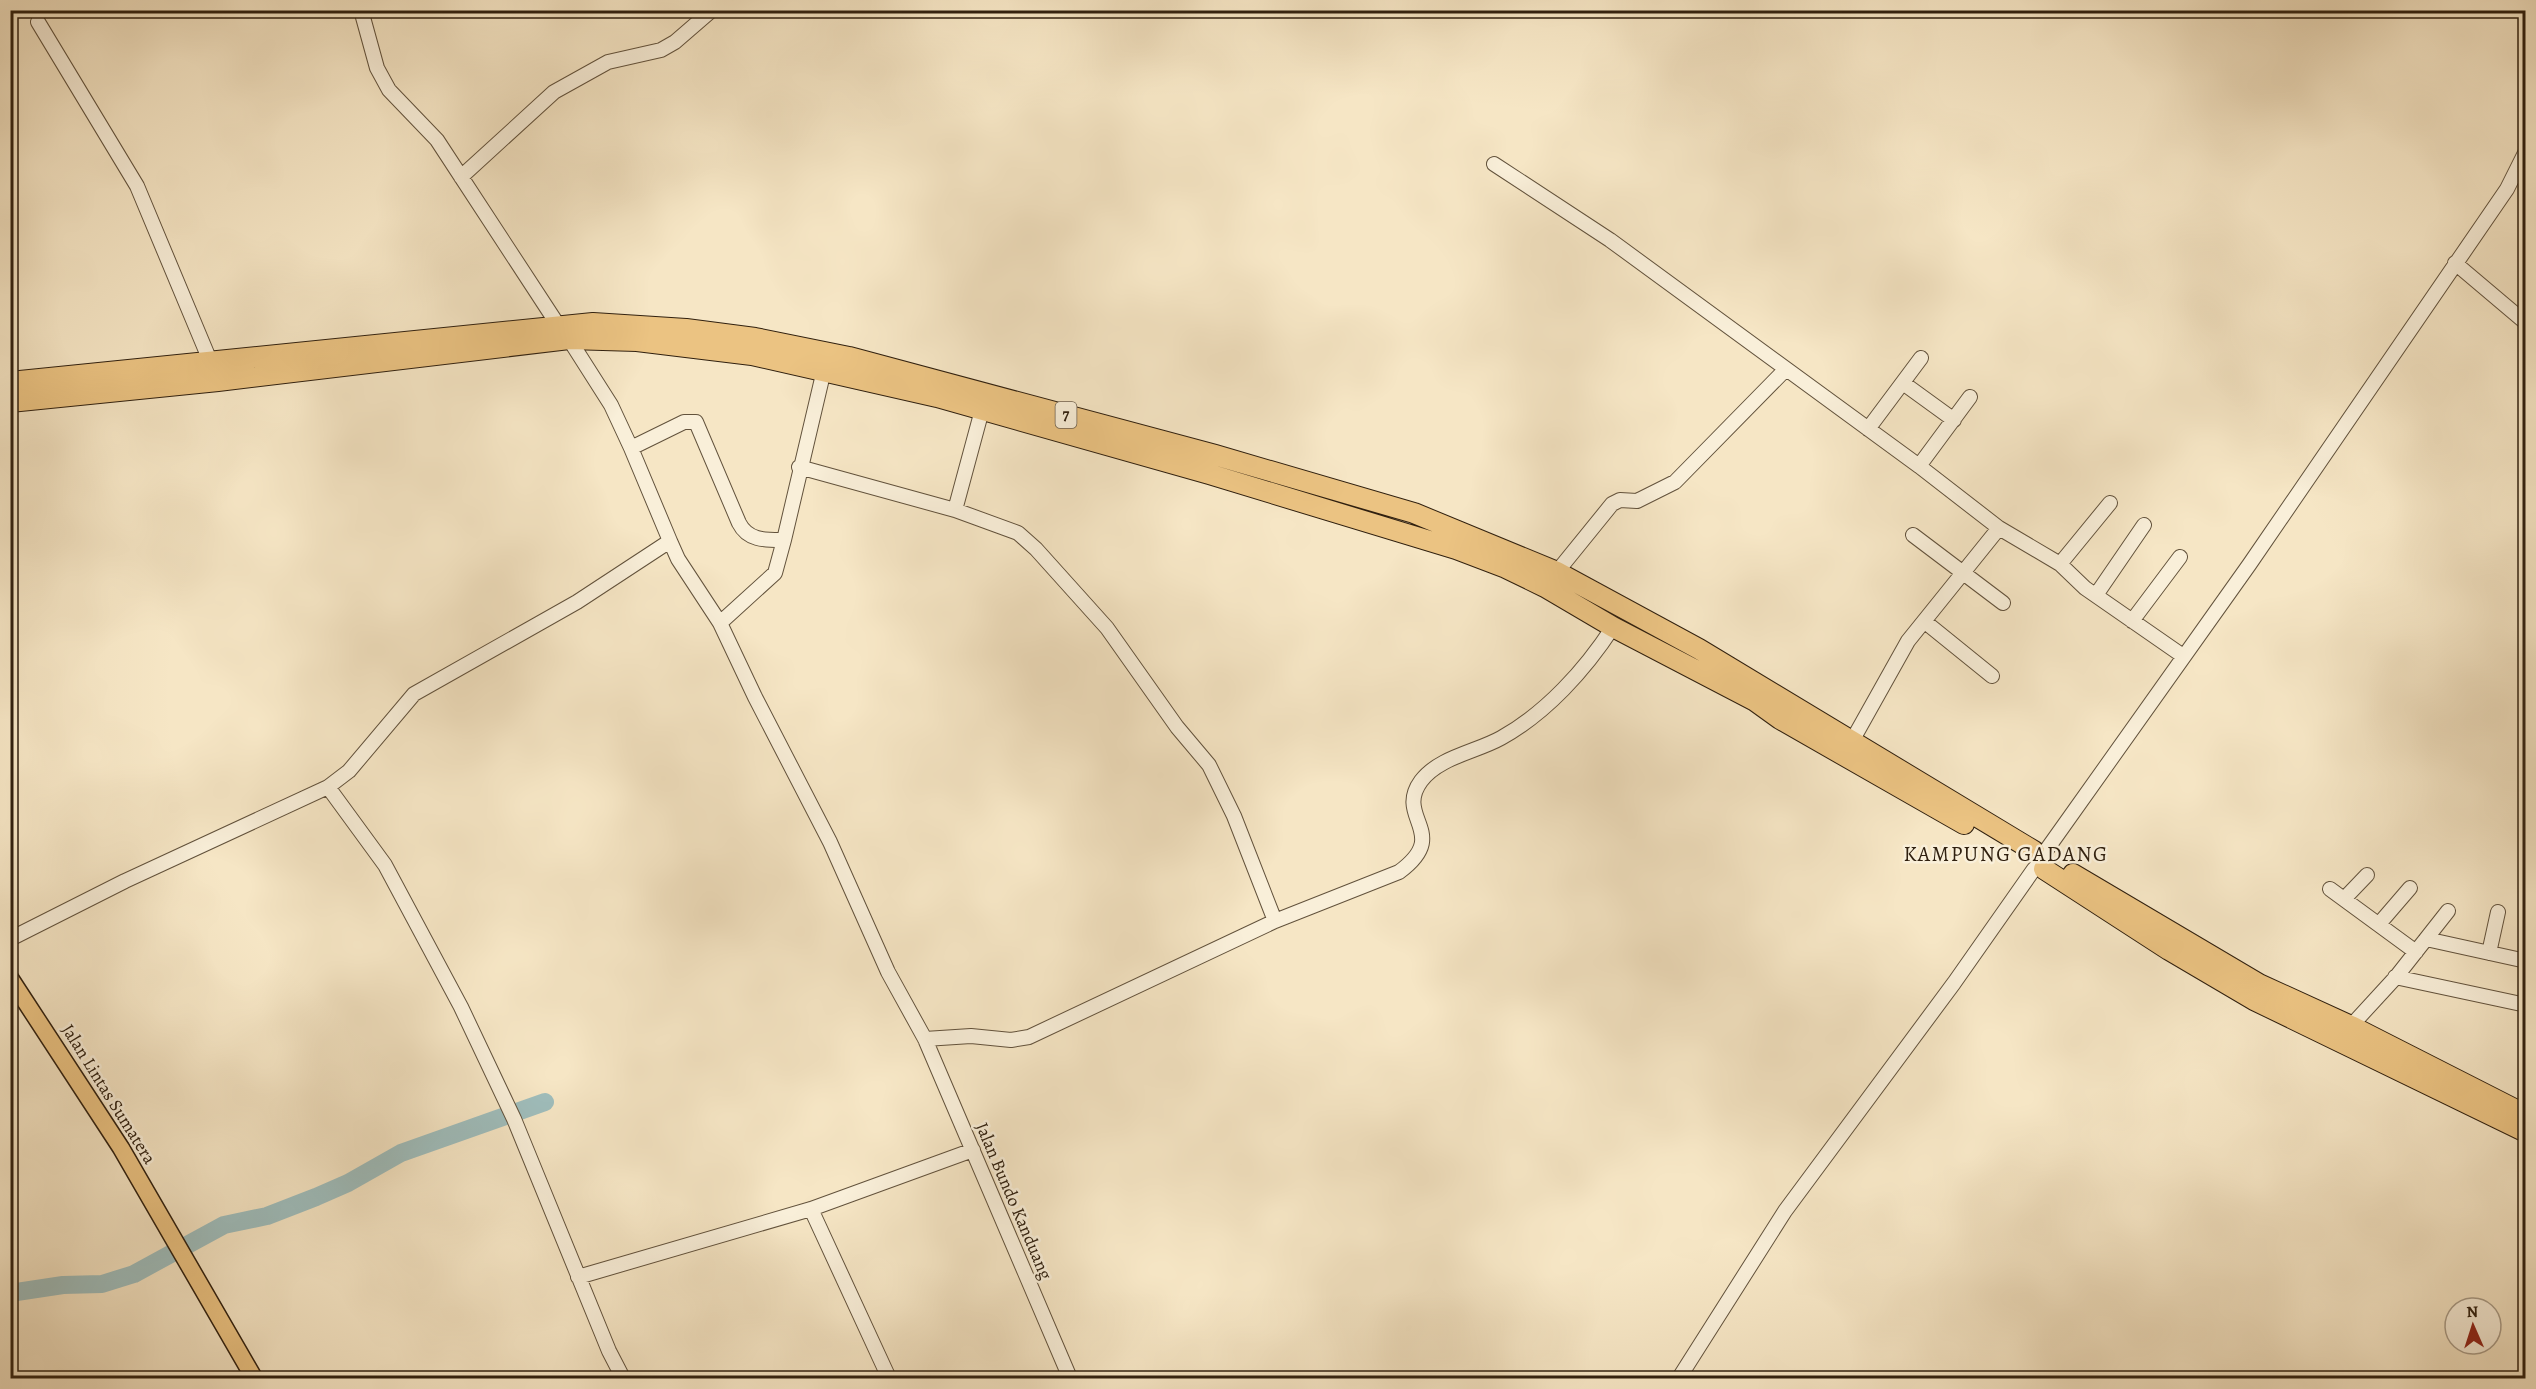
<svg xmlns="http://www.w3.org/2000/svg" width="2536" height="1389" font-family="Alegreya,serif">
<style>
.lines{fill:none;stroke-linecap:round;stroke-linejoin:round}
.river{stroke:#9fbebd;stroke-width:18}
.minor-casing{stroke:#62523c;stroke-width:16}
.major-casing{stroke:#30200f;stroke-width:19}
.highway-casing{stroke:#30200f;stroke-width:22}
.minor{stroke:#f9efd9;stroke-width:14}
.major{stroke:#ebc382;stroke-width:16}
.highway{stroke:#ebc382;stroke-width:20}
.labels{text-anchor:middle;dominant-baseline:central;stroke-width:5;stroke-linejoin:round;paint-order:stroke}
.shield{fill:#f9efd9;stroke:#6c5e4c;stroke-width:1.5}
.shield-label{font-size:16px;font-weight:bold;fill:#30200f}
.street-label{font-size:18px;fill:#30200f;stroke:#f9efd9}
.quarter-label{font-size:21px;letter-spacing:1.5px;fill:#30200f;stroke:#f9efd9}
</style>
<rect width="100%" height="100%" fill="#f6e6c5"/>
<filter id="stains"><feTurbulence type="fractalNoise" baseFrequency=".00333" numOctaves="4"/><feColorMatrix values="0 0 0 0 .2 0 0 0 0 .09 0 0 0 0 .02 0 0 0 .5 -.17"/></filter>
<radialGradient id="worn" r=".72"><stop offset=".6" stop-color="#630" stop-opacity="0"/><stop offset="1" stop-color="#630" stop-opacity=".3"/></radialGradient>
<g class="lines">
<path class="river" d="M10 1293 63 1285 102 1284 134 1274 224 1225 267 1216 316 1197 348 1183 401 1153 545 1102"/>
<g class="minor-casing">
<path id="minor" d="M361 10 377 68 389 90 437 140 558 325
M38 22 137 186 211 363
M1494 164 1610 240 1919 466 1999 528 2060 564 2085 588 2183 656
M461 177 554 92 608 62 661 50 675 42 712 10
M2455 263 2526 323
M569 339 611 405 631 448 684 422H696L739 523C748 541 766 540 784 540L824 370
M1903 383 1954 420
M1868 429 1921 358
M1919 466 1970 397
M799 467 955 510 1018 533 1036 549 1107 628 1177 727 1209 765 1234 816 1275 921
M955 510 982 410
M1913 535 2003 603
M670 541 678 559 720 623 755 697 830 842 888 972 925 1039 1070 1378
M2060 564 2110 503
M1552 578 1612 504 1620 500 1637 501 1675 482 1786 369
M2096 595 2144 525
M1924 621 1992 676
M2132 621 2180 557
M720 623 775 573 784 540
M1852 741 1908 641 1999 528
M328 787 385 865 461 1007 514 1119 609 1351 623 1378
M2045 852 2249 565 2507 189 2526 151
M2330 889 2416 952
M2344 899 2367 875
M2379 924 2410 888
M10 939 125 881 328 787 349 771 414 694 577 602 670 541 631 448
M2426 939 2526 961
M2489 953 2498 912
M2395 977 2526 1005
M2351 1026 2396 977 2448 911
M925 1039 971 1036 1011 1040 1029 1037 1275 921 1399 872C1452 833 1394 818 1421 781 1439 757 1476 752 1501 738 1546 713 1585 670 1613 627
M811 1209 889 1378
M578 1277 811 1209 973 1150
M1679 1378 1785 1211 1954 983 2034 869"/>
</g>
<g class="major-casing">
<path id="major" d="M10 978 121 1148 254 1378"/>
</g>
<g class="highway-casing">
<path id="highway" d="M10 382 593 323 686 329 755 338 849 357 1215 455 1414 513 1557 572 1699 649 2034 851
M10 402 218 381 569 339 637 341 752 355 937 397 1209 474 1456 549 1506 568 1545 587 1613 627 1755 701 1780 719 1964 824
M2044 869 2169 950 2254 1000 2526 1132
M2073 874 2259 984 2351 1026 2526 1115"/>
</g>
<use href="#minor" class="minor"/>
<use href="#major" class="major"/>
<use href="#highway" class="highway"/>
</g>
<g class="labels">
<rect class="shield" x="1055.5" y="402" width="21" height="26" rx="4.5"/>
<g class="shield-label">
<text x="1066" y="415">7</text>
</g>
<g class="street-label">
<text transform="translate(109 1094) rotate(58)">Jalan Lintas Sumatera</text>
<text transform="translate(1014 1201) rotate(67)">Jalan Bundo Kanduang</text>
</g>
<g class="quarter-label">
<text x="2006" y="854">KAMPUNG GADANG</text>
</g>
</g>
<rect width="2536" height="1389" fill="none" stroke="#f6e6c5" stroke-width="36"/>
<rect x="12" y="12" width="2512" height="1365" fill="none" stroke="#30200f" stroke-width="3"/>
<rect x="18" y="18" width="2500" height="1353" fill="none" stroke="#30200f" stroke-width="1.5"/>
<g transform="translate(2473 1326) rotate(357)"><circle r="28" fill="#f9efd9" stroke="#a99c88" stroke-width="1.5"/>
<path d="M0-4.5L10 22L0 15L-10 22Z" fill="#8f2418"/>
<text y="-9" font-size="16" font-weight="bold" text-anchor="middle" fill="#30200f">N</text>
</g>
<rect width="100%" height="100%" filter="url(#stains)"/>
<rect width="100%" height="100%" fill="url(#worn)"/>
</svg>
